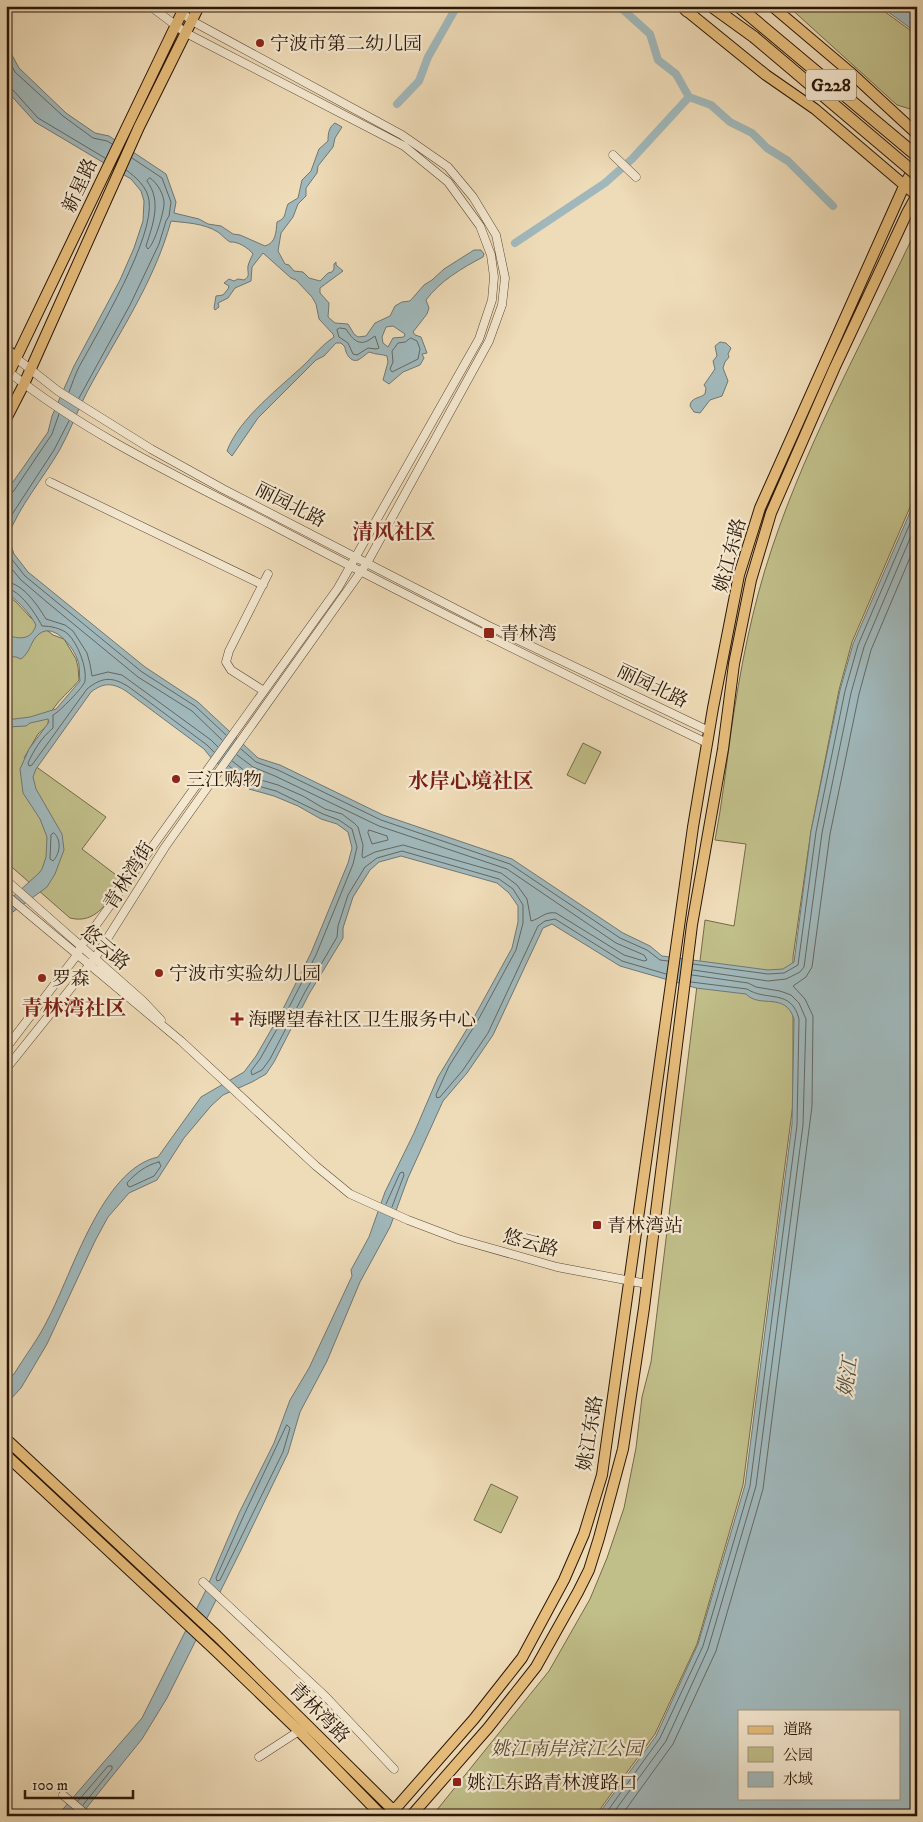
<svg xmlns="http://www.w3.org/2000/svg" width="923" height="1822" font-family="'IM FELL DW Pica','Noto Serif SC',serif">
  <style>
    .green { fill: #c0be89; stroke: #756a48 }
    .water { fill: #a0b8bb; stroke: #717773; fill-rule: evenodd }
    .lines { fill: none; stroke-linecap: round; stroke-linejoin: round }
    .shore { stroke: #656761; stroke-width: 1 }
    .canal { stroke: #a0b8bb; stroke-width: 8 }
    .minor-casing { stroke: #5b4733; stroke-width: 9 }
    .major-casing { stroke: #2a1607; stroke-width: 12 }
    .highway-casing { stroke: #2a1607; stroke-width: 13 }
    .minor { stroke: #f4e8d0; stroke-width: 8 }
    .major { stroke: #e7be7c; stroke-width: 10 }
    .highway { stroke: #e7be7c; stroke-width: 11 }
    .highway-bridge-casing { stroke: #2a1607; stroke-width: 13; stroke-linecap: butt }
    .highway-bridge { stroke: #e7be7c; stroke-width: 11 }
    .poi-dot { fill: #8f2418; stroke: #f4e8d0; stroke-width: 2 }
    .labels { text-anchor: middle; stroke-width: 4.5; stroke-linejoin: round; paint-order: stroke }
    .shield { fill: #f4e8d0; stroke: #675543; stroke-width: 1 }
    .shield-label { font-size: 18px; font-weight: bold; fill: #2a1607 }
    .poi-label { font-size: 19px; fill: #2a1607; stroke: #f4e8d0; text-anchor: start }
    .street-label { font-size: 19px; fill: #2a1607; stroke: #f4e8d0 }
    .park-label { font-size: 19px; font-style: italic; fill: #57482e; stroke: #f4e8d0 }
    .water-label { font-size: 20px; font-style: italic; fill: #534f46; stroke: #f4e8d0 }
    .quarter-label { font-size: 21px; font-weight: bold; fill: #7a1f14; stroke: #f4e8d0 }
  </style>
  <rect width="100%" height="100%" fill="#eedbb7"/>
  <filter id="stains"><feTurbulence type="fractalNoise" baseFrequency=".004" numOctaves="4"/><feColorMatrix values="0 0 0 0 .2 0 0 0 0 .09 0 0 0 0 .02 0 0 0 .5 -.17"/></filter>
  <radialGradient id="worn" r=".72"><stop offset=".6" stop-color="#630" stop-opacity="0"/><stop offset="1" stop-color="#630" stop-opacity=".3"/></radialGradient>
  <path class="green" d="M788,6H877L914,33L917,36V111L897,105Z
    M917,228V491L852,642L839,690L811,831L793,957V1104L743,1485L697,1644L655,1734L595,1816H432L549,1671L590,1599L607,1558L624,1508L636,1448L642,1397L651,1362L705,920L734,926L746,844L715,840C722,804 726,768 731,732C740,670 752,607 772,548C809,437 867,334 917,228Z
    M6,594L16,602L31,618L53,635L64,639L76,659L78,667L79,680C69,693 47,708 48,725L38,734L24,758L106,817L82,849L124,881C109,899 97,925 70,918L6,862Z
    M583,743L601,752L585,784L567,775Z
    M491,1484L518,1497L501,1533L474,1520Z"/>
  <path class="water" d="M880,6H917V33Z
    M6,44L19,68L66,113L95,133L109,136L166,174L176,202L174,213L199,219L208,224L221,226L233,234L240,235L265,246C276,243 276,232 277,222C287,218 284,213 288,204L298,198L302,180L311,171L319,149L328,141C328,133 329,127 335,123L342,127L335,138L333,147L318,166L317,173L306,188V196L298,204L293,217L281,233L278,251L285,264L289,265L294,271L303,272L309,278L320,281L328,273L332,272L334,269V264L336,262V265L343,271L320,288V293L329,303L328,317L335,323L348,324L354,334L358,337L366,336L375,323L390,316L395,306L402,302L410,301L424,285L432,280L444,269L474,250H481L484,254L483,257C462,268 440,281 426,300L429,308L427,314L413,332L415,335L421,337L427,353L422,354L424,358L420,365L403,372L389,384L383,380L388,362L387,356C382,354 377,355 369,352C366,354 362,358 358,360C351,363 345,353 345,347L341,343H336L324,356L316,360L258,418L232,456L227,451C239,418 281,387 306,363C315,354 323,344 334,337L333,334L319,319L316,304L312,297L296,280L291,278L263,253L252,267L251,281L235,288L228,298L218,303L219,307L215,310L214,308L216,296L223,295L228,289L229,286L224,283L229,279L234,281L238,279L244,280C251,276 247,273 248,266C249,262 251,258 253,254C249,248 237,241 230,242C225,239 222,235 218,232C203,223 187,223 171,221C154,283 117,336 87,392C77,411 70,432 59,451C42,480 20,505 8,536L14,554L28,572L145,667L198,702L258,758L280,765L383,815L512,859L623,933L650,946L662,956L768,970L783,969L794,962L811,831L840,690L853,644L917,496V1816H597L656,1736L698,1644L745,1485L792,1124L794,1019C785,991 760,1009 746,994L696,988L620,966L552,924L543,928L493,1035L467,1073L443,1101L408,1178L390,1227L360,1282L327,1361L300,1412L288,1453L241,1550L167,1698L142,1739L80,1816H57L142,1718L205,1592L239,1513L274,1443L290,1400L309,1368L352,1276L351,1270L369,1237L385,1192L414,1133L438,1077L473,1019L512,948L518,922V906L509,893L497,883L401,856L379,862L370,870L353,897L343,928V938L309,994L274,1062L266,1074L252,1082L223,1095L211,1106L184,1138L157,1180L129,1193L108,1217L95,1241L47,1344L21,1388L6,1404V1381L14,1374C25,1356 39,1338 48,1319C72,1274 102,1169 158,1157L201,1097L244,1072L256,1056L282,1011L311,953L348,863L352,848L348,832L337,824L321,819L298,806L274,796L249,789L212,759L204,749L126,691C113,683 104,682 91,692L36,769L33,777L36,789L62,834L64,850L55,874L47,887L6,917V903L39,873L42,869L46,857L47,837L40,819L23,793L20,769L29,749L49,722L48,719L30,723L26,726L6,727V720L30,717L56,709L80,681C79,676 80,670 79,665C77,651 55,621 39,634C30,641 31,652 21,659L16,657L6,656V635C19,639 31,641 36,625C29,612 18,601 6,592V492L48,432L52,416L74,366L120,280L134,248L143,221L144,201L141,191L131,179L35,122L6,90ZM393,326L405,334L404,337L393,338L388,347L383,343L382,337L386,327ZM739,1711H899V1798H739Z
    M720,342L726,343L731,348L728,354L729,357L725,362L723,368L728,381L722,396L710,400L700,413L694,412L690,406C691,397 699,399 705,394L706,388L704,385L715,369L713,361L717,356L715,346Z"/>
  <g class="lines">
    <path class="shore" d="M6,55L15,72L63,116L93,138L107,141L112,144
      M6,88L12,89L38,118L105,158
      M150,178C157,182 165,196 164,205C163,214 155,243 148,249L146,246C153,224 162,201 147,181Z
      M340,328L346,329C351,337 358,347 369,340C371,339 373,337 375,336L379,348L376,349L368,348L357,355L353,354L348,343L339,337L337,330Z
      M411,338L417,341L420,349L418,359L392,372L390,369L393,362L392,351L398,343L405,342Z
      M69,392C72,384 75,375 79,367C98,332 155,237 149,200C147,187 136,177 126,170
      M79,398L130,305L159,244L166,221L169,216L171,202L162,178L132,158
      M6,494L13,492L52,434L59,414
      M6,528L11,516L54,450L69,421
      M6,546L10,557L25,576L142,672L195,706L226,735
      M6,562L21,580L48,603L138,677L192,711L222,740
      M6,582C23,583 38,606 46,619L65,625L73,631L87,653L90,664L92,676L108,672L122,675L211,740L218,747
      M6,588C20,590 36,614 42,626C50,626 61,628 68,634C78,644 87,667 85,681C84,687 59,712 53,715V728C41,738 34,750 28,763L29,766L32,765L87,689C103,676 113,677 129,687L207,745L214,752
      M241,749L256,762L278,770L381,820L510,864L620,938L647,950L660,960L668,961
      M232,761L254,778L278,785L303,796L325,809L342,814L354,823L358,827L363,845L362,856L363,858L375,852L403,845L501,873L517,885L527,899L531,921C540,919 545,911 556,913L624,955L644,961L647,960L644,955L616,943L507,869L379,826L275,776L253,767L237,755
      M229,766L251,784L276,791L323,814L339,820L352,829L357,847L353,864L316,955L286,1013L260,1059L251,1071L252,1075L262,1070L270,1059L305,992L337,937L338,926L348,895L365,867L377,858L402,851L499,879L513,889L523,905V923L516,950L477,1022L449,1066L436,1095L437,1098L440,1097L463,1070L488,1033L538,926L545,921L555,919L622,961L666,974
      M369,830L387,836L388,840L372,844L368,833Z
      M54,833C62,840 60,854 53,861L50,859L51,835Z
      M693,964L768,974L784,973L798,965L816,832L845,691L858,645L917,507
      M693,970L768,981L786,979L800,972L804,967L822,833L851,693L864,647L917,522
      M159,1162L161,1166L154,1176L130,1187L128,1186L127,1183C136,1173 146,1165 159,1162Z
      M386,1204L400,1173L403,1172L404,1175L392,1207
      M287,1425L290,1428L283,1452L220,1580L217,1581L216,1578L244,1515Z
      M78,1801L108,1766H112V1769L83,1805
      M604,1816L660,1738L703,1646L750,1486L797,1125L799,1019C791,988 767,1002 747,989L691,982
      M611,1816L666,1741L708,1649L756,1486L803,1125L806,1019L799,1003L791,995L780,991L756,987L748,983L692,975
      M621,1816L673,1744L716,1651L763,1489L812,1106L813,1016L805,999L793,986L806,977L812,967L830,834L859,694L871,650L917,541"/>
    <path class="canal" d="M619,6L650,34L658,60L676,74L689,97L711,105L730,122L752,133L767,148L788,161L833,206
      M397,104L419,81L428,57L457,6
      M515,243L605,183L632,159L689,97"/>
    <defs>
      <path id="minor" d="M613,155L636,177
        M16,358L58,391L151,449L223,489L487,625L709,731
        M9,372C88,435 181,478 270,524C414,600 560,673 707,743
        M50,482L263,585
        M264,691L231,670L226,662L229,651L268,574
        M6,880L142,1000L161,1020
        M6,895L181,1041L316,1166L350,1194L408,1220L458,1239L557,1267L647,1284
        M6,1048L77,955L81,946L338,588L479,339L492,300L494,277L491,255L480,226L448,182L404,146L186,33L150,6
        M6,1069L95,958L165,847L367,563L489,341L502,305L505,278L496,235L473,197L448,167L402,135L192,21L174,6
        M203,1582L326,1697L394,1769
        M259,1757L299,1731
        M63,1795L88,1816"/>
      <path id="major" d="M772,6L850,72L917,134
        M687,11L766,75L815,109L916,195
        M6,349L16,358
        M6,379L185,6
        M6,419L24,384L139,127L199,6
        M6,1439L216,1635L398,1815
        M6,1455L215,1650L299,1731L382,1816
        M389,1816L474,1719L522,1658L564,1580L584,1534L602,1475L693,827L713,708L739,575L760,508L905,184L917,162
        M411,1816L488,1728L536,1667L578,1592L589,1570L599,1538L623,1449L644,1308L692,925L723,749L734,664L751,580L771,513L834,369L907,213L917,195"/>
      <path id="highway" d="M682,6L687,11
        M711,6L754,37
        M738,6L917,156"/>
    </defs>
    <use href="#minor" class="minor-casing"/>
    <use href="#major" class="major-casing"/>
    <use href="#highway" class="highway-casing"/>
    <use href="#minor" class="minor"/>
    <use href="#major" class="major"/>
    <use href="#highway" class="highway"/>
    <defs>
      <path id="highway-bridge" d="M754,37L917,175"/>
    </defs>
    <use href="#highway-bridge" class="highway-bridge-casing"/>
    <use href="#highway-bridge" class="highway-bridge"/>
  </g>
  <g class="poi-dot">
    <circle cx="260" cy="43" r="5"/>
    <rect x="483" y="627" width="12" height="12" rx="2.5"/>
    <circle cx="176" cy="779" r="5"/>
    <circle cx="159" cy="973" r="5"/>
    <circle cx="42" cy="978" r="5"/>
    <path d="M234.5 1011.5h5v5h5v5h-5v5h-5v-5h-5v-5h5z"/>
    <rect x="592" y="1220" width="10" height="10" rx="2.5"/>
    <rect x="452" y="1777" width="10" height="10" rx="2.5"/>
  </g>
  <g class="labels">
    <rect class="shield" x="806" y="69.5" width="50" height="31" rx="4"/>
    <g class="shield-label">
      <text x="831" y="91">G228</text>
    </g>
    <g class="poi-label">
      <text x="270" y="50">宁波市第二幼儿园</text>
      <text x="500" y="640">青林湾</text>
      <text x="186" y="786">三江购物</text>
      <text x="169" y="980">宁波市实验幼儿园</text>
      <text x="52" y="985">罗森</text>
      <text x="248" y="1026">海曙望春社区卫生服务中心</text>
      <text x="607" y="1232">青林湾站</text>
      <text x="467" y="1789">姚江东路青林渡路口</text>
    </g>
    <g class="street-label">
      <text transform="translate(79 185) rotate(-65)" y="7">新星路</text>
      <text transform="translate(291 504) rotate(27)" y="7">丽园北路</text>
      <text transform="translate(729 555) rotate(-75)" y="7">姚江东路</text>
      <text transform="translate(653 685) rotate(26)" y="7">丽园北路</text>
      <text transform="translate(128 875) rotate(-58)" y="7">青林湾街</text>
      <text transform="translate(106 947) rotate(41)" y="7">悠云路</text>
      <text transform="translate(531 1242) rotate(15)" y="7">悠云路</text>
      <text transform="translate(589 1433) rotate(-81)" y="7">姚江东路</text>
      <text transform="translate(320 1712) rotate(45)" y="7">青林湾路</text>
    </g>
    <g class="park-label">
      <text x="567" y="1755">姚江南岸滨江公园</text>
    </g>
    <g class="water-label">
      <text transform="translate(847 1377) rotate(-82)" y="7">姚江</text>
    </g>
    <g class="quarter-label">
      <text x="394" y="539">清风社区</text>
      <text x="471" y="788">水岸心境社区</text>
      <text x="74" y="1015">青林湾社区</text>
    </g>
  </g>
  <rect width="923" height="1822" fill="none" stroke="#eedbb7" stroke-width="25"/>
  <rect x="8" y="8" width="908" height="1807" fill="none" stroke="#2a1607" stroke-width="2.5"/>
  <rect x="12" y="12" width="898" height="1797" fill="none" stroke="#2a1607"/>
  <rect x="738" y="1710" width="162" height="90" fill="#f4e8d0" stroke="#a39480"/>
  <rect x="748" y="1726" width="25" height="8" fill="#e7be7c" stroke="#a39480"/>
  <text x="783" y="1734" font-size="15" fill="#2a1607">道路</text>
  <rect x="748" y="1747" width="25" height="15" fill="#c0be89" stroke="#a39480"/>
  <text x="783" y="1760" font-size="15" fill="#2a1607">公园</text>
  <rect x="748" y="1772" width="25" height="15" fill="#a0b8bb" stroke="#a39480"/>
  <text x="783" y="1784" font-size="15" fill="#2a1607">水域</text>
  <path d="M25 1790v8h108v-8" fill="none" stroke="#2a1607" stroke-width="2.5"/>
  <text x="32" y="1790" font-size="15" fill="#2a1607" stroke="#f4e8d0" stroke-width="4" paint-order="stroke">100 m</text>
  <rect width="100%" height="100%" filter="url(#stains)"/>
  <rect width="100%" height="100%" fill="url(#worn)"/>
</svg>
